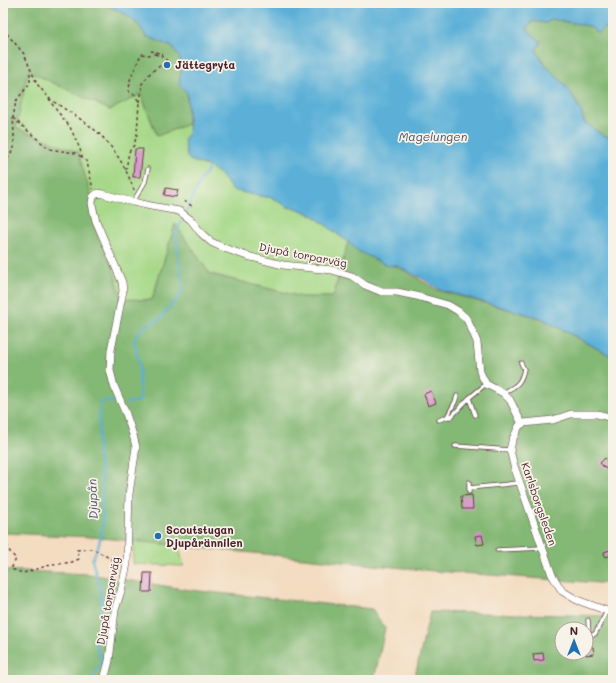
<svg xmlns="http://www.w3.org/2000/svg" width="616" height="683" font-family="Mali,sans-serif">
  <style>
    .green { fill: #a5d887; stroke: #787c59 }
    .forest { fill: #84b874; stroke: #676c50; fill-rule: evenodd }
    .water { fill: #5cb0d8; stroke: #536882 }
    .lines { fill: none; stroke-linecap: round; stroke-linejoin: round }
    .stream { stroke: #5cb0d8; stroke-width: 2 }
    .building { fill: #d490c7 }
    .service-casing { stroke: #633b41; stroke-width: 5 }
    .minor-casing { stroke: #633b41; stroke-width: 8 }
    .path { stroke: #633b41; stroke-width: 1.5; stroke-dasharray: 3 3; stroke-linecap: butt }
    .service { stroke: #fff; stroke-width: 3.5 }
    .minor { stroke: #fff; stroke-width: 7 }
    .poi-dot { fill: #1f6fb2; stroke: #f7f3e8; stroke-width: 1.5 }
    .labels { text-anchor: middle; stroke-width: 3.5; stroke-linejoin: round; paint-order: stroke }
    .poi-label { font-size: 11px; font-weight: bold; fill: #4a1f2b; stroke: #f7f3e8; text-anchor: start }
    .street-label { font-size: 11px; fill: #4a1f2b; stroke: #f7f3e8 }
    .water-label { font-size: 12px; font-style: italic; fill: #505268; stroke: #f7f3e8 }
  </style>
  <rect width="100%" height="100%" fill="#f7f3e8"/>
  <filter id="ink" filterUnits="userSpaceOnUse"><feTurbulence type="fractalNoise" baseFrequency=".025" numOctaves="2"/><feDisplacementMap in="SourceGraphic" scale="8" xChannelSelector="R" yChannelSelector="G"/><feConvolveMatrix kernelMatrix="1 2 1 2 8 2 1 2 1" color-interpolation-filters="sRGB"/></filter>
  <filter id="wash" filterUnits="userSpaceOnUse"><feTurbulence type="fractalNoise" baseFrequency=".012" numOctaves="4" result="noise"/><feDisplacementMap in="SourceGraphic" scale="16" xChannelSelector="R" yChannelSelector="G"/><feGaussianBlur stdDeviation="0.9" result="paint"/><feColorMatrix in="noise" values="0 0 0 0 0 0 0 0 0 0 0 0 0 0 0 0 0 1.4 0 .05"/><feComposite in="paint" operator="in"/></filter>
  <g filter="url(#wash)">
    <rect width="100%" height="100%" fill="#f3dcc0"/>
    <path class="green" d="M28,70L110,110L141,94L157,136L188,124L190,160L210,167L222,176L232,190L255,195L273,198L288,207L299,209L314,216L348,242L333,297H302L210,274L175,225L152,300L122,299L16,128Z
      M133,509L169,512L184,566L133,564Z"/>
    <path class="forest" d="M3,3H103L125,14L139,25L146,36L172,47L179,56L183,66L179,83L187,92L188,124L157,136L141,94L110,110L28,71L16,128L78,152L122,299L152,300L175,224L210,274L302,297H333L348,242L384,264L399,267L437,290L541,318L613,357V584L434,571L92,537L3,533Z
      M551,19L589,26L599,33L603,28L613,29V132L610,137L604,136L584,122C580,108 573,94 563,83C558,77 551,72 546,65C537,55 532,41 527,29L532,20L546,23Z
      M3,570L89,574L190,590L372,609L385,628L374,680H3Z
      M430,612L613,616V680H414ZM562,629H586V653H562Z"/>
    <path class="water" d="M103,3H613V29L603,28L599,33L589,26L552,19L546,23L532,21L527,29L541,42L536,50L545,65L564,84L572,95L581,111L584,122L604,136L610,137L613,132V357L541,318L440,290L423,279L395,265L388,266L358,251L348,242L314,216L299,209L288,207L273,198L255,195L232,190L222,176L210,167L190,160L187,157L184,140L189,131L187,93L179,84L182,66L179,56L172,47L146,36L139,25L125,14Z"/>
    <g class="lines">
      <path class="stream" d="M186,212L201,179L210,167
        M126,403L140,401L139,365L134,340L142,328L160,319L176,300L183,290L176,233L183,219
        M93,680L95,674L102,662L96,646L98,635L102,609L100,587L92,560L99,544L103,522L102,479L98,456L100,401L117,402"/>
    </g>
    <g id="blocks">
      <path class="building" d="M135,149H143L140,177H133Z
        M166,188L178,190L176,197L164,195Z
        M431,391L436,403L428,406L424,394Z
        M605,458L611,464L606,469L600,463Z
        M472,495L473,509H462L461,496Z
        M482,535L484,544L477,545L475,536Z
        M613,549V555L605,557L604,552Z
        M144,573H152L151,592H143Z
        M593,647L594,654L586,655V648Z
        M543,653L544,660L534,661L533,654Z"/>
    </g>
  </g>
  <g filter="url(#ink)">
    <use href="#blocks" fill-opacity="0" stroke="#633b41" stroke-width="1"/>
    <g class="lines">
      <defs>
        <path id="service" d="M133,202L145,182L148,169
          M503,393C516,386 521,384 524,369L521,363
          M469,398L475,415
          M447,417L455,402L457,396
          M439,420L447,417H451L469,398L486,384
          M455,446L510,450
          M469,482V488
          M469,492V488L519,483
          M497,550L542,548
          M588,620L589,635
          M586,636L595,634L607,611"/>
        <path id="minor" d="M613,418L597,414H571L553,420L524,423L519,426L512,441L510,450L514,466L552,575L562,591L577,600L613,613
          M104,680L109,661L115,610L121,591L127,564L129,494L136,447L133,435L126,414L114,386L110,370L111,350L123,291L122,282L96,221L93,209L92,203L93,197L95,195L98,193L103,194L133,202L151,206L179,211L191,220L201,233L211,242L224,248L247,256L283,265L332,270L352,276L365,285L382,292H397L416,296L448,305L458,311L466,318L472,330L477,342L480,372L486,384L503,393L510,400L522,424"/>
      </defs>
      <use href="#service" class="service-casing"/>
      <use href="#minor" class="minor-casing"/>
      <path class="path" d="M3,29L24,54L37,84L48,97L54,107L70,127L80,149L82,157L87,162L93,189
        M156,52L163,55
        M155,54L164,57L169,64
        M49,98C62,108 77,116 90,126C112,143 125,165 134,190
        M139,102L142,91L141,85L151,72L160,66L163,67
        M13,118L49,149L75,153L82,157
        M3,163L7,160L14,148V134L13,118L16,101L30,83V72
        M126,170L129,152L134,145L137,134L139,102L135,95L129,92L130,80L141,54L149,55L155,54L156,52L151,51
        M184,201L192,206
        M5,539L10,552L16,559L11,569L23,573L37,569L46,566L72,562L79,559L77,550L92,549L95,550L113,560L121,557"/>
      <use href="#service" class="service"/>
      <use href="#minor" class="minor"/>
    </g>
  </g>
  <g class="poi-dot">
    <circle cx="167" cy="65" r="4"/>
    <circle cx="158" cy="536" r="4"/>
  </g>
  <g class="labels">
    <g class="poi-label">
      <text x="175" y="69">Jättegryta</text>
      <text x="166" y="534">Scoutstugan<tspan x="166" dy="13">Djupårännilen</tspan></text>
    </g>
    <g class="street-label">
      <text transform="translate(303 255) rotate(11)" y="4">Djupå torparväg</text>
      <text transform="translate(539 504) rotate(71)" y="4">Karlsborgsleden</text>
      <text transform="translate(108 601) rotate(-80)" y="4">Djupå torparväg</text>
    </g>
    <g class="water-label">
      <text x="433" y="141">Magelungen</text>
      <text transform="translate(93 499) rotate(-92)" y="4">Djupån</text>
    </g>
  </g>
  <rect width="616" height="683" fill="none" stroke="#f7f3e8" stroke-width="16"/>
  <g transform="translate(574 641)"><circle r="19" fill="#f7f3e8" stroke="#b29e9c"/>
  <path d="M0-3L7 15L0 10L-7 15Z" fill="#1f6fb2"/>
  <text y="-6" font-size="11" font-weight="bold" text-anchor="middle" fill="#4a1f2b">N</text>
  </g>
</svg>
